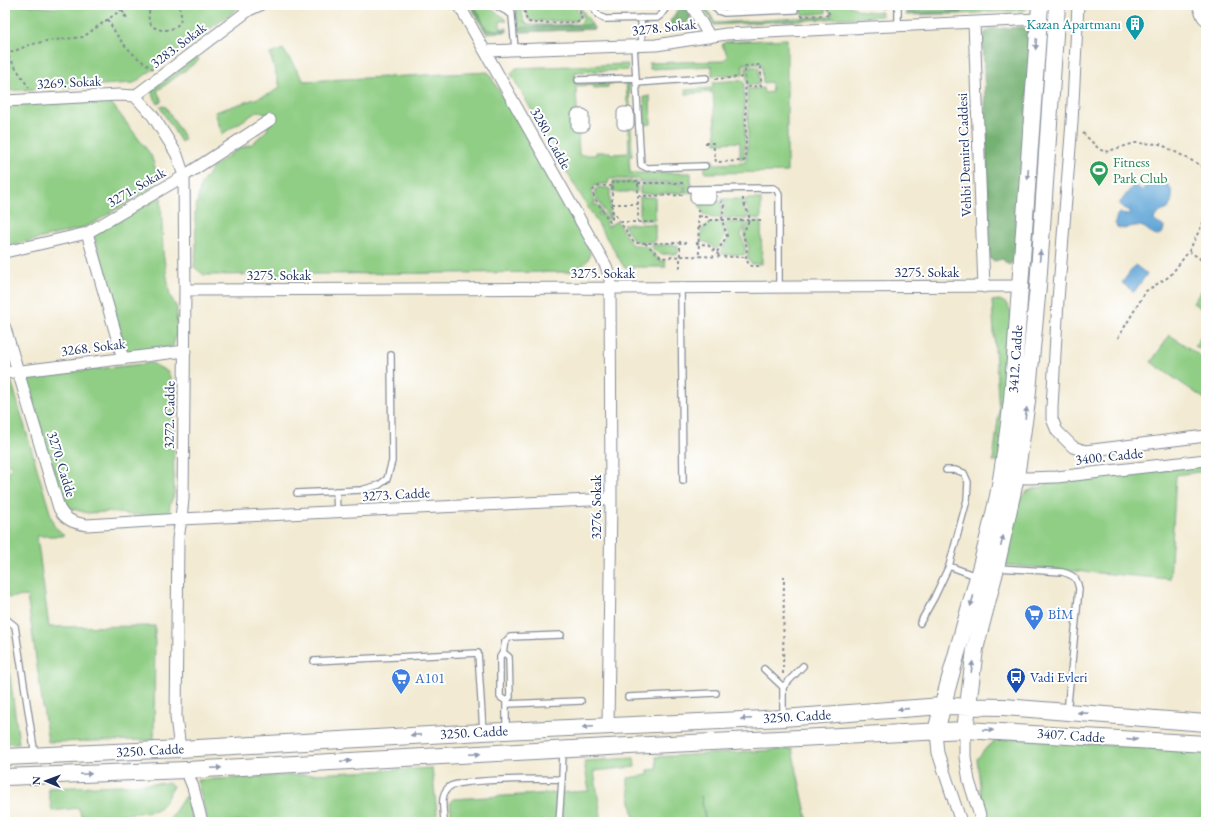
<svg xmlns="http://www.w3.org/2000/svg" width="1211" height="827" font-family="'EB Garamond',serif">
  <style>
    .green { fill: #90ce85; stroke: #567e72 }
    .forest { fill: #74b172; stroke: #487068 }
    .water { fill: #61a6d7; stroke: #3e6a9a }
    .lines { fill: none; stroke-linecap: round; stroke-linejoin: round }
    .lane-casing { stroke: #868c98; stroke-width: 8 }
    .street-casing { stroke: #868c98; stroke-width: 13 }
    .secondary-casing { stroke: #868c98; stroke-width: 18 }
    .path { stroke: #868c98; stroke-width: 2; stroke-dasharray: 3 3; stroke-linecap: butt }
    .lane { stroke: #fff; stroke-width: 5.5 }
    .street { stroke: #fff; stroke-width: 11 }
    .secondary { stroke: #fff; stroke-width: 16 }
    .oneway { fill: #8d97ae }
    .labels { text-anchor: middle; stroke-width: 4; stroke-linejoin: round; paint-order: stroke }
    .culture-label { font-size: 14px; fill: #0d838f; stroke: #fff; text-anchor: end }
    .street-label { font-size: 14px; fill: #1b2f5e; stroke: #fff }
    .leisure-label { font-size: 14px; fill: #27864d; stroke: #fff; text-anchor: start }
    .shop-label { font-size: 14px; fill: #366cbe; stroke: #fff; text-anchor: start }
    .transit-label { font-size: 14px; fill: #164399; stroke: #fff; text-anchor: start }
  </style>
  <rect width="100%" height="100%" fill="#fff"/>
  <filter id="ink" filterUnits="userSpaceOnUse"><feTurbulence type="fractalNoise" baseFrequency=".025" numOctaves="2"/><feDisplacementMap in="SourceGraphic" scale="8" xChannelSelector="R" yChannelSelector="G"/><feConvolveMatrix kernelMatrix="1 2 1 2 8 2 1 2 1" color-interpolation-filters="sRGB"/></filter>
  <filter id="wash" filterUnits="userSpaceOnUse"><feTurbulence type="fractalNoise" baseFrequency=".012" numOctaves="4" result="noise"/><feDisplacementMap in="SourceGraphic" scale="16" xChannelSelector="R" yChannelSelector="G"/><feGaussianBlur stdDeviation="0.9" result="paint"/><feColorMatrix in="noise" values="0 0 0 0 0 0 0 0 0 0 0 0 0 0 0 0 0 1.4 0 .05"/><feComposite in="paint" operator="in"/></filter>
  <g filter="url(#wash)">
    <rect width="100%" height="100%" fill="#f2ead2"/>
    <path class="green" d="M5,5H29L31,6L55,8L66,5H243L134,83L5,91Z
      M474,5H484L505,18L507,21H500V28H507V30H487Z
      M516,5H520L524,21L528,25H534L579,24C587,18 581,12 577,5H579L595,29L519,32Z
      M525,5H574L580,15V17L576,21H531L528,19Z
      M599,5H655L652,9L604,11Z
      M702,5H705L715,23L832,16L826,5H848L862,11L882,12V16L714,25Z
      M802,5H823L826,11V13L802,15Z
      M904,5H958V11L906,13L905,6Z
      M960,5H1031L1025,10L960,14Z
      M787,39V172L705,173V160L713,159V162L716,164L743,163L746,161L748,139L747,89L763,88L764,93L772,92L771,82L763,83L762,64H743V75L714,76H712V66L650,69L649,63L723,61L728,56L722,45L725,42Z
      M283,49L304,81L488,72L585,236C586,241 590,248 590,253C589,264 578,269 569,272L204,275L194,267L196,249L195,212L201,184L214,166L238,149L252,144L267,130L270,120L267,115L258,111L222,134L215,112L270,94L280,87L270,54Z
      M197,56L199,60L157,91L161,99V102L158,104L151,91Z
      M628,64V70L575,72L576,84L629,81L630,111L628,113L626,83L608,84V87L594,88L593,85L576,86L579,155H596V152H610L611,154L629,153L628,124L631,126L632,156H629L630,173H691V193H686L685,182H639V179H609L608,184C594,184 587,187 596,202L593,204L594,206L597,204L602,211L598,214L600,215L603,213L608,222L605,224L607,227L617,221L631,244L634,245H644L661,261H665L666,267H624L568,174L511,74L516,68Z
      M746,67H759V85H747Z
      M742,80L744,83L745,139L744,158L740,159V142L716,143L713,92L686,94L685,90L713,88V83L714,82Z
      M650,96L651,124L645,125L644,97Z
      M108,101L112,104L151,155L158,176L153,187L92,224L79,229L5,247V105Z
      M163,106L166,107L185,139L181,142L160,107Z
      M613,182H637V192H613Z
      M642,184H682L684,186V193L640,194V187Z
      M598,187L608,188L610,189V220L595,196V190Z
      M161,197L163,253L170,295L177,308L176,336L173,346L163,349L126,352L94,235Z
      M640,197H655V220H640Z
      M722,199H742C741,206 747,211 748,219L723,218L725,207Z
      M745,199H761V219L750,218C750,211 744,206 745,199Z
      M701,201H720L722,205L721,218H712L708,215L703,214L699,204Z
      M715,222H721C726,235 726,237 717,249H716L708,243L701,241C701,228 702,226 715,222Z
      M724,222H747L741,234C742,242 748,247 744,255L722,254L721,250L727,241L728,235Z
      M750,222H761L762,264H751L747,256L749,248L744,235L745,229Z
      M623,224H655V242L634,241Z
      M649,245H678V254H659Z
      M1206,284V312L1193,303Z
      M999,300C1006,302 1008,305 1011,312L1004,421L999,461H993L999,412L992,301Z
      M1206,329V353L1195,346Z
      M1170,335L1206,360V400L1151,362Z
      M152,363L168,372L173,384L174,494L170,505L169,514L135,515L108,512L87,513L70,508L58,485L27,382L33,376Z
      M11,380L54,526L63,534V536H37L49,627L155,626L154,740L48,742L27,596L5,598V478L8,477V473H5V469L8,471L12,467L8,463L5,465V381Z
      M1206,465V471L1176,475L1170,579L1004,565C1007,550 1014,502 1025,493C1030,489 1037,488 1042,487L1044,485L1052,482Z
      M5,640L19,743H5Z
      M1000,738L1206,752V822H984L977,759L987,747Z
      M792,749L808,822H706L701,796L705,822H616L634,819L628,785V778L648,775V770L657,769L656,757Z
      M634,758L635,767L594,771L602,822H452L450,802L453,799L589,791L584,761Z
      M432,768L438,822H208L197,780Z
      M169,783L173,786C169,794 165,805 157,809C146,815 96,815 81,816L79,808L52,811L48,788Z
      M185,796L188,798L193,822H168Z"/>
    <path class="forest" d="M470,5H474L487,30H507V32L486,33Z
      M681,5H684L691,17L685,25L667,26Z
      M958,5H960V14L906,15V13L958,11Z
      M592,25L595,29L519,32V28Z
      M1024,27L1029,34L1031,41L1017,250L1012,263L1009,265L1002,259L995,261L990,259L983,39L985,33L990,29Z"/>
    <path class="water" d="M1157,181L1168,185C1174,192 1173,200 1168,209C1162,212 1156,212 1154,220C1157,224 1161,224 1164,227L1163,232L1157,236C1153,235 1152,234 1149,231C1141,223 1132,226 1124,229L1117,227L1115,223L1117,215L1120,213L1129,214L1130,212L1119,204L1134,184L1142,191C1146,185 1149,182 1157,181Z
      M1135,265L1147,274L1134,292L1122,283Z"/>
  </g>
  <g filter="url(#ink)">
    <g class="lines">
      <defs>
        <path id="lane" d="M495,5L511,14
          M511,5L515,49
          M591,5L598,15L605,19L657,18L661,15L668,5
          M713,5L718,11L724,13L795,10
          M861,5H886
          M641,18L642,45
          M898,26V5
          M634,45L641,165L647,168L705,166
          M578,80L636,78
          M636,83L706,78
          M691,189L773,188L777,190L779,195V288
          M681,288L683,481
          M336,491L337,512
          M297,493L361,490L379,485L387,479L392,461L391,355
          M949,566L976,576
          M998,568L1062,572C1073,575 1077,577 1079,589L1068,703
          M5,618L15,626L35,755
          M920,623L934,598L949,566L967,500L968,482L964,473L955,470H946
          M503,652L509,657L510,697L506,701
          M314,661L478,653L483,731
          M764,669L783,687
          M628,697L716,693
          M506,704L581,701
          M783,717V687L803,666
          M506,730V701L500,697V657L503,652L505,642L510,637L561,635
          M444,822C444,811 439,795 449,787C459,779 545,779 562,779L563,751
          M559,822L562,779"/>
        <path id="street" d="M459,5L606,266L610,277L611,499L608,726
          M691,5L710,37
          M1078,5L1072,122L1058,300L1052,407V419L1057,431L1073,447L1085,451L1206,436
          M1198,5L1203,17L1206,20
          M974,23L984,287
          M485,51L656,45L726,34L1038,19
          M135,96L153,116L170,143L177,155L184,176L185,290L183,499L181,519L178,539L176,717L180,749
          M135,96L249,10L260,5
          M5,101L119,95L135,96
          M623,113H628V124H623Z
          M577,115H583V126H577Z
          M696,194H710V198H696Z
          M87,233L123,359
          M5,252L87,233L184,176L270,120
          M185,290L1020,286
          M5,328L59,508C65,520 74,523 87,525L181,519L611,499
          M5,373L185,351
          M1016,477L1027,478L1057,477L1206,460
          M965,730V757L969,781L982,822
          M936,732L938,753L961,822
          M186,770L193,787L202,822"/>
        <path id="secondary" d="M965,730L975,649L996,568L1016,477L1027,401L1038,286L1057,5
          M936,732C955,653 981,576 998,496C1004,465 1008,432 1012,400L1040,5
          M5,757L180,749L483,732L783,718L942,706L1004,707L1206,723
          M5,777L186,770L608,747L965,730L1206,744"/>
      </defs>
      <use href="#lane" class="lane-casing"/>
      <use href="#street" class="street-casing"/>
      <use href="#secondary" class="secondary-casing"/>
      <path class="path" d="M121,5L123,12L129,21
        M152,5C134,39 195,38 178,5
        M230,5L231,10
        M523,5L527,21L532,23L578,22L581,20L582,16L576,5
        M801,16L830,15L824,5
        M124,17L127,14
        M108,19C118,41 133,56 153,69
        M5,51L29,88
        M5,55L29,45L46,41L83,37L128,5
        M715,79L745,77
        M1083,133L1099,149L1105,152L1135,143L1160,144L1206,168
        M705,143H713L716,162L743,161L745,160L746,140L745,66L761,65V86L746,87
        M638,183H683L684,184
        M612,186C605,186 596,184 593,191L594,197L610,222L612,220V182L638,181V222
        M638,196L684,195
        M743,198C743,206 750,212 749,219C748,225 744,229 743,235L747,247L746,259L750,266H762
        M612,204H638
        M698,209L699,256
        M612,210L634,243H686
        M699,216L707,217L710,220L707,224L699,227
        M710,220H763
        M620,222H655
        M645,243L662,258L684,256L745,257
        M696,243L708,245L721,257
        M1189,251L1206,263
        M717,252L727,236L722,220L724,205L721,201
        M680,268V241
        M1118,338L1146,291L1170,276L1189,251L1206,217
        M783,674L784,576"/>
      <use href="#lane" class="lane"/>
      <use href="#street" class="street"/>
      <use href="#secondary" class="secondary"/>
    </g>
    <defs><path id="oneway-solid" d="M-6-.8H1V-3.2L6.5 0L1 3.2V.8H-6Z"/></defs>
    <g class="oneway">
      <use href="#oneway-solid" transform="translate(1036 44) rotate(94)"/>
      <use href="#oneway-solid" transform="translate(1028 174) rotate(94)"/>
      <use href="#oneway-solid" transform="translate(1040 256) rotate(-86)"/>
      <use href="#oneway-solid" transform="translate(1026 413) rotate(-82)"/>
      <use href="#oneway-solid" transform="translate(1002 541) rotate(-77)"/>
      <use href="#oneway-solid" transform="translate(972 601) rotate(106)"/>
      <use href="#oneway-solid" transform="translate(972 667) rotate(-82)"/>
      <use href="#oneway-solid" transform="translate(903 709) rotate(176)"/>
      <use href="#oneway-solid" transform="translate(1083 713) rotate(-176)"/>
      <use href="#oneway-solid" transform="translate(746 719) rotate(178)"/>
      <use href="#oneway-solid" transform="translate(588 727) rotate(178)"/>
      <use href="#oneway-solid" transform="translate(988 730) rotate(4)"/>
      <use href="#oneway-solid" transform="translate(416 735) rotate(177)"/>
      <use href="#oneway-solid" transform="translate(1132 739) rotate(4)"/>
      <use href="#oneway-solid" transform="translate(475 754) rotate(-3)"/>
      <use href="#oneway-solid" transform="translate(346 761) rotate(-3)"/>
      <use href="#oneway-solid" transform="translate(216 768) rotate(-3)"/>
      <use href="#oneway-solid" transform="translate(86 774) rotate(-2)"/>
    </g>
  </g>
  <defs>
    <symbol id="building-pin" viewBox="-11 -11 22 30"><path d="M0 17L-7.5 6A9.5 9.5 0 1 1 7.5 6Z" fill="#0f9aa8" stroke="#fff"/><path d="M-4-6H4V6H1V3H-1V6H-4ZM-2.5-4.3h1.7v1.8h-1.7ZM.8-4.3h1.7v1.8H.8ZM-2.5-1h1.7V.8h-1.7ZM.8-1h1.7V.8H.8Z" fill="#fff"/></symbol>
    <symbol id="stadium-pin" viewBox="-11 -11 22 30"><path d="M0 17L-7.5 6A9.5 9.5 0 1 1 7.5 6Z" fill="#2e9e5b" stroke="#fff"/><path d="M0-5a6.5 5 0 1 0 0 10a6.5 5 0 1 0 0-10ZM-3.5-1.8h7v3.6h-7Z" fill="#fff"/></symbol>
    <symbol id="supermarket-pin" viewBox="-11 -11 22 30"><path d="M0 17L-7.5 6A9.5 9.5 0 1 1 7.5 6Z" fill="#3f7fe0" stroke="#fff"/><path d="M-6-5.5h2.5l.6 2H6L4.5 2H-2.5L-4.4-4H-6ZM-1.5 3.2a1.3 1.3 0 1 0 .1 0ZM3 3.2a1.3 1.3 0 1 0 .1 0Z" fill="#fff"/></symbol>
    <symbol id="bus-pin" viewBox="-11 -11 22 30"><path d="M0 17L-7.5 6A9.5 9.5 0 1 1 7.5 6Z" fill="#1a4fb4" stroke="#fff"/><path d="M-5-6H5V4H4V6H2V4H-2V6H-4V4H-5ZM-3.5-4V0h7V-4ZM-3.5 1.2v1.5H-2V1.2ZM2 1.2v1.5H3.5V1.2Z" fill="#fff"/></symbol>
  </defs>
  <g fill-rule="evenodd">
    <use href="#building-pin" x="1124" y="13" width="22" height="30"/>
    <use href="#stadium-pin" x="1088" y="159" width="22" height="30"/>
    <use href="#supermarket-pin" x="1023" y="603" width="22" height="30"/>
    <use href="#bus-pin" x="1005" y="666" width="22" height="30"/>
    <use href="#supermarket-pin" x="390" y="667" width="22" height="30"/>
  </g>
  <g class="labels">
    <g class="culture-label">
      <text x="1121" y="29">Kazan Apartmanı</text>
    </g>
    <g class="street-label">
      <text transform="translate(664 27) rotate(-6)" y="5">3278. Sokak</text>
      <text transform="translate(178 45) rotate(-37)" y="5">3283. Sokak</text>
      <text transform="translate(69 82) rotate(-3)" y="5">3269. Sokak</text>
      <text transform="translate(551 138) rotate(61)" y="5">3280. Cadde</text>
      <text transform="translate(964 155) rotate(-92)" y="5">Vehbi Demirel Caddesi</text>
      <text transform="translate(136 187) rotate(-30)" y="5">3271. Sokak</text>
      <text x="927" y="277">3275. Sokak</text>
      <text x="603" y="278">3275. Sokak</text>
      <text x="279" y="280">3275. Sokak</text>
      <text transform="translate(93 347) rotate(-7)" y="5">3268. Sokak</text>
      <text transform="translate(1015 359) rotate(-86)" y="5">3412. Cadde</text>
      <text transform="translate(169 415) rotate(-89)" y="5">3272. Cadde</text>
      <text transform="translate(1109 456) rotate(-6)" y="5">3400. Cadde</text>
      <text transform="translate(62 464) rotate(73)" y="5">3270. Cadde</text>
      <text transform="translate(396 494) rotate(-3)" y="5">3273. Cadde</text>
      <text transform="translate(596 507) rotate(-90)" y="5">3276. Sokak</text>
      <text transform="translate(797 716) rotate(-3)" y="5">3250. Cadde</text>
      <text transform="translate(474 732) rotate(-3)" y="5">3250. Cadde</text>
      <text transform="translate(1071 735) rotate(4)" y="5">3407. Cadde</text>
      <text transform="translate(150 750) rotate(-3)" y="5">3250. Cadde</text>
    </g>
    <g class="leisure-label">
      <text x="1113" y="167">Fitness<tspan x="1113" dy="16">Park Club</tspan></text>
    </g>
    <g class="shop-label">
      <text x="1048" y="619">BİM</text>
      <text x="415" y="683">A101</text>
    </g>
    <g class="transit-label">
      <text x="1030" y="682">Vadi Evleri</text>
    </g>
  </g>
  <rect width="1211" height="827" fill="none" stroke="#fff" stroke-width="20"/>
  <g transform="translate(46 781) rotate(271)" stroke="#ffffff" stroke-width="3" paint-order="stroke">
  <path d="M0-3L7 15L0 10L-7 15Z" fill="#1b2f5e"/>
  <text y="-6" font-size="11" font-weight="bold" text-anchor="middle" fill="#1b2f5e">N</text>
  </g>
</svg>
